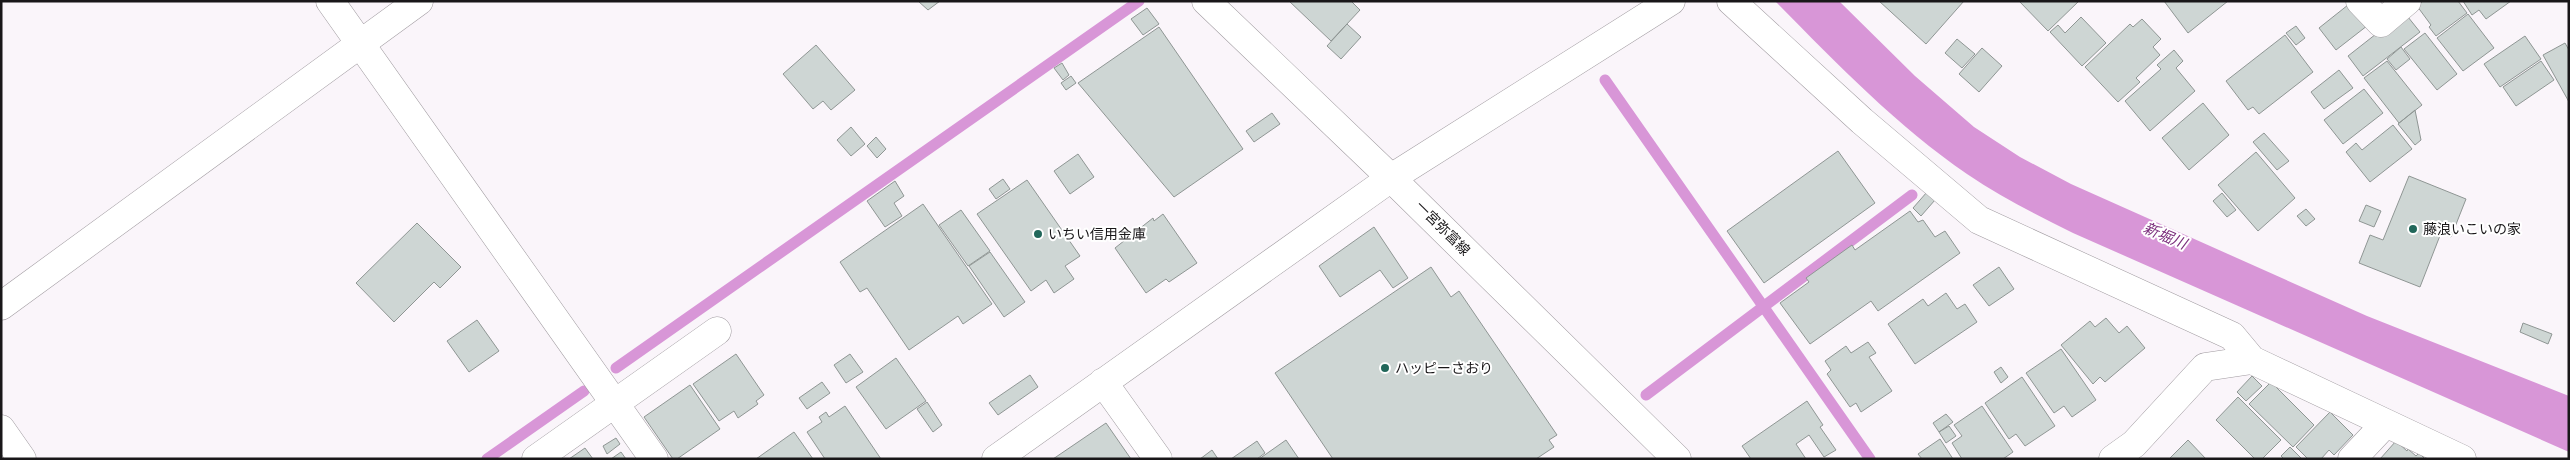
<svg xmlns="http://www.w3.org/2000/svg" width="2570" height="460" font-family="'Fira Sans','Noto Sans JP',sans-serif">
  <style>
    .water { fill: #d896d7 }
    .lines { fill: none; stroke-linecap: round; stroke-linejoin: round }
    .stream { stroke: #d896d7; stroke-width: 11 }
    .building { fill: #ced6d4; stroke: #8f9694 }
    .minor-casing { stroke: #a09ba0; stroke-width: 29 }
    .major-casing { stroke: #a09ba0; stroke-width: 29 }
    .minor { stroke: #fff; stroke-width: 28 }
    .major { stroke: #fff; stroke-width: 28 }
    .poi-dot { fill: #21675a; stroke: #fff; stroke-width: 2 }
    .labels { text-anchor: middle; stroke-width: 4; stroke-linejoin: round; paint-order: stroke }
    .street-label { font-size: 14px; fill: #191719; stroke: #fff }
    .poi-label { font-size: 14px; fill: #191719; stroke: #fff; text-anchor: start }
    .water-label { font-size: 15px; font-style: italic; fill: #7b2e7c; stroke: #fff }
  </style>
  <rect width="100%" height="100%" fill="#faf5fa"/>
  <path class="water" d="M1775,1H1839L1915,76L1974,127L2020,157L2071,184L2367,316L2569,396V452L2073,233C2037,215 2001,197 1967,174C1897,126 1835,62 1775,1Z"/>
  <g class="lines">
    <path class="stream" d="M1605,80L1870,459
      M616,368L1139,1
      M1646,395L1912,195
      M487,459L584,391"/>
  </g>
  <path class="building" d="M918,1H940L928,10Z
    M1289,1H1351L1360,10L1331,41Z
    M1879,1H1964L1926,44Z
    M2019,1H2079L2048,31Z
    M2164,1H2228L2188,33Z
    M2353,1L2372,22L2336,50L2319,28Z
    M2423,1H2458L2467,13L2436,36L2429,27L2431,25L2417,6Z
    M2463,1H2511L2486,19L2479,10L2472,15Z
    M1147,8L1159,24L1143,35L1131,19Z
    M2404,12L2420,32L2363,76L2348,56Z
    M2468,14L2494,48L2463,71L2437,38Z
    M2081,17L2106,43L2082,66L2050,32L2058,25L2065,33Z
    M2142,19L2161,39L2153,47L2160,55L2136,78L2140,82L2118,102L2085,67L2130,24L2133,27Z
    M1347,24L1361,37L1341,59L1327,46Z
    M2296,26L2305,38L2296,45L2286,33Z
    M1159,27L1243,149L1174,197L1078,83Z
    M2425,33L2457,74L2437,90L2404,49Z
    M2285,35L2313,72L2259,114L2253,107L2248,110L2226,81Z
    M2525,36L2541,59L2500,87L2484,64Z
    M1957,39L1975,54L1962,68L1945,53Z
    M2565,43L2569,50V102L2543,55Z
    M816,45L855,90L831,110L823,101L813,109L783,74Z
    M2401,47L2410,59L2396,70L2387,59Z
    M1982,48L2002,66L1979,92L1959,74Z
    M2174,50L2183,61L2176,68L2195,91L2150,131L2125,101L2161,69L2157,65Z
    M2387,61L2422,105L2399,123L2364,78Z
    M2541,61L2554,80L2516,106L2503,87Z
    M1062,63L1069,75L1063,80L1054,68Z
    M2339,70L2353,88L2324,109L2311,92Z
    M1071,76L1076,83L1066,90L1061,83Z
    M2364,89L2383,113L2343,144L2324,120Z
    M2203,103L2229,135L2189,170L2162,138Z
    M2415,110L2421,140L2415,145L2398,124Z
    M1272,113L1280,124L1254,142L1246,131Z
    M2393,125L2412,149L2370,182L2346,152L2356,143L2362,150Z
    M851,127L865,144L851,156L837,140Z
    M2264,133L2289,161L2277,170L2253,142Z
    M876,137L886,149L877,158L867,146Z
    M1838,151L1875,203L1764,283L1727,231Z
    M2256,152L2295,198L2258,231L2218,185Z
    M1078,154L1094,177L1070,194L1054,171Z
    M2409,176L2466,199L2451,237L2441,233L2420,287L2359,263L2370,235L2383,240Z
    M1003,179L1010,189L996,199L989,189Z
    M1027,180L1080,256L1065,266L1074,279L1054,293L1046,280L1031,291L977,214Z
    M895,181L904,196L894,203L902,216L885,227L867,201Z
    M1927,192L1935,200L1921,216L1913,208Z
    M2222,193L2236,210L2227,217L2213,201Z
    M923,204L992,304L963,324L958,316L909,350L867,288L860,292L840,262Z
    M2366,205L2381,211L2374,227L2359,221Z
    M2306,209L2315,219L2306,226L2297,216Z
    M961,210L990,251L968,266L939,225Z
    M1910,211L1918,222L1923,220L1935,237L1945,231L1960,253L1878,311L1871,301L1810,344L1780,303L1809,282L1806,278L1852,245L1855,250Z
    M1163,214L1197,263L1169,282L1166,279L1146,293L1115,248L1153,218L1154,221Z
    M417,223L461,267L440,288L434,282L394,322L356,283Z
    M1374,227L1408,278L1393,288L1380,270L1340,297L1319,266Z
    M990,252L1025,302L1004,317L969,266Z
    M1431,267L1451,297L1459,291L1557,435L1549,440L1554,447L1536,459H1333L1275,373Z
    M1999,267L2014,289L1989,306L1973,285Z
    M1946,293L1957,309L1965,304L1977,322L1915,364L1888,324L1923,299L1928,306Z
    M2106,318L2119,333L2127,326L2145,348L2105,382L2100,377L2093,384L2061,345L2090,321L2095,327Z
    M477,320L499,351L469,372L447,341Z
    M2523,323L2552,334L2548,344L2520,332Z
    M1868,342L1876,353L1869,357L1892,391L1861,412L1856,403L1850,407L1827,374L1831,370L1825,361L1846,346L1851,353Z
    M2061,349L2096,400L2072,417L2064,406L2054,413L2026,373Z
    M736,354L764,395L756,401L758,404L738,418L734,411L719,421L693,384Z
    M850,354L863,372L846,383L834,365Z
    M896,358L926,401L886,429L856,387Z
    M2001,367L2008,377L2001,383L1994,372Z
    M1030,375L1038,387L998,415L989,403Z
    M2252,376L2262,386L2246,401L2237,392Z
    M2022,377L2055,426L2025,446L2016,434L2009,439L1985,403Z
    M822,382L830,393L807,409L799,398Z
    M2271,382L2314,425L2293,447L2249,404Z
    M690,385L720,429L677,459H673L644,417Z
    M2238,397L2281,440L2262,459H2255L2216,420Z
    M1807,401L1823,425L1820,427L1836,450L1824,457L1809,435L1796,444L1806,459H1751L1742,446Z
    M927,402L942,425L933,432L917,409Z
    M845,406L881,459H825L807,432L822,422L819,417L826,412L829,417Z
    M1982,406L2013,452L2003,459H1962L1952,443L1962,436L1954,425Z
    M2330,412L2353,435L2334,455L2329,450L2321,459H2308L2296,447Z
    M1946,414L1953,422L1939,432L1933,423Z
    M1106,423L1131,459H1053Z
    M1949,426L1956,436L1946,443L1939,432Z
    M794,432L813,459H756Z
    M616,438L620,444L607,454L603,446Z
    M1940,439L1953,459H1922L1918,454Z
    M1286,440L1299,459H1259Z
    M2188,440L2206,459H2169Z
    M1257,441L1265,453L1257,459H1231Z
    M2396,441L2407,451L2408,449L2416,456L2419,453L2425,459H2380Z
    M2290,447L2302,459H2284L2281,456Z
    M585,448L593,459H569Z
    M1212,450L1218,459H1200Z
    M621,452L626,459H611Z"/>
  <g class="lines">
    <defs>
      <path id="minor" d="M330,1L654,459
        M1731,1L1862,121L1979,220L2232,336L2252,360
        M2360,1L2381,23L2407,1
        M1,306L419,1
        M1103,382L1158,459
        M1,429L22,459
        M536,459L717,331
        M996,459L1391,178L1671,1
        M2113,459L2134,444L2205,367L2252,360L2462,459
        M2352,459L2385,424"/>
      <path id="major" d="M1206,1L1391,178L1677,459"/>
    </defs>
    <use href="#minor" class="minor-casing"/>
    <use href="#major" class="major-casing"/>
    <use href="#minor" class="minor"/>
    <use href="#major" class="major"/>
  </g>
  <g class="poi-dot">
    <circle cx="2413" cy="229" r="5"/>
    <circle cx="1038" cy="234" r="5"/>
    <circle cx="1385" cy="368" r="5"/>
  </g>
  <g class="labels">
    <g class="street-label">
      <text transform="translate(1443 228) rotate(45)" y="5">一宮弥富線</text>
    </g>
    <g class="poi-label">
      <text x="2423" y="234">藤浪いこいの家</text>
      <text x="1048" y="239">いちい信用金庫</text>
      <text x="1395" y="373">ハッピーさおり</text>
    </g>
    <g class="water-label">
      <text transform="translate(2165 236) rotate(23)" y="5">新堀川</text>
    </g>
  </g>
  <rect width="2570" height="460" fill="none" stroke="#191719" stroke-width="5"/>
</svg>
